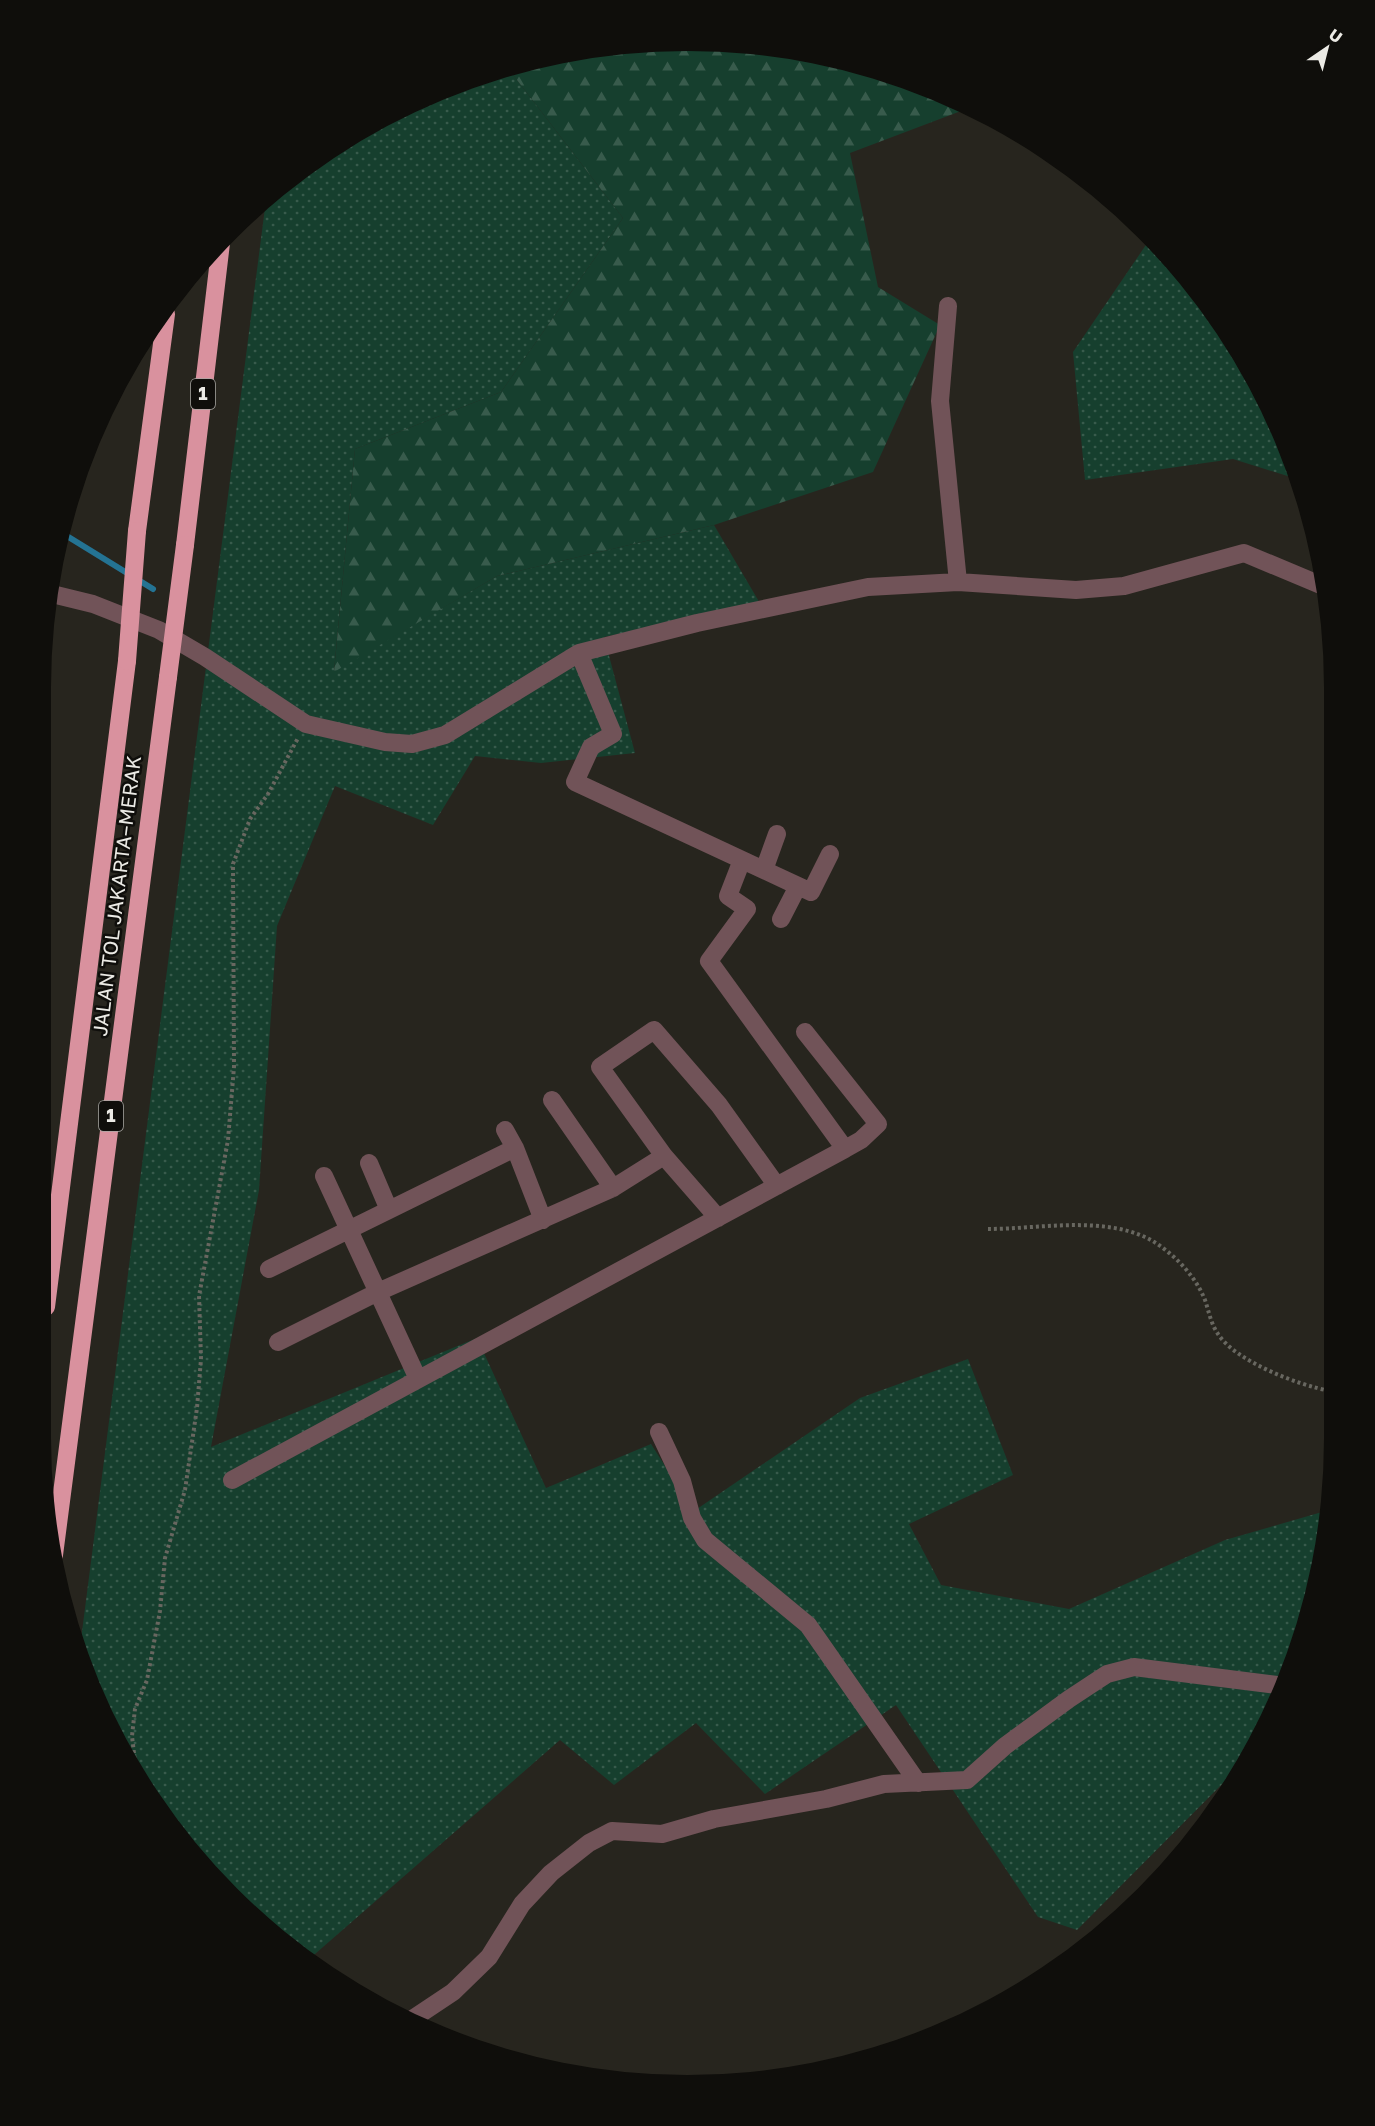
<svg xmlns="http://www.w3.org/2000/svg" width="1375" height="2126" font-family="'Golos Text',sans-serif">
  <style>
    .grass { fill: url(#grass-dots) }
    .forest { fill: url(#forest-firs) }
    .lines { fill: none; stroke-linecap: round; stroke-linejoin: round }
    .stream { stroke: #247393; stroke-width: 6 }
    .path { stroke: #686760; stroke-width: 4; stroke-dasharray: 3 3; stroke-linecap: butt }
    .minor { stroke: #715358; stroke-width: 18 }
    .highway { stroke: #d9919e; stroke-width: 18 }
    .highway-bridge { stroke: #d9919e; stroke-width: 18 }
    .labels { text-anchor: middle; stroke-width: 5; stroke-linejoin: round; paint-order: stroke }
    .shield { fill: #0f0e0b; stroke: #a9a8a4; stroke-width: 1.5 }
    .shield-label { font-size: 18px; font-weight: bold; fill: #ebeae5 }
    .street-label { font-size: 20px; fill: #ebeae5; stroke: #0f0e0b }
  </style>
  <defs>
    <pattern id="grass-dots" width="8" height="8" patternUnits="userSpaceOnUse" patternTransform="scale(1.5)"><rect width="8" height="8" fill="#163f2e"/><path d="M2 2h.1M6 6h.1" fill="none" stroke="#385b4c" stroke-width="1.8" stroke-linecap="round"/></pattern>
    <pattern id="forest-firs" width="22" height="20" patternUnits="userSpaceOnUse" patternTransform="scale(1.5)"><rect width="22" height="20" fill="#163f2e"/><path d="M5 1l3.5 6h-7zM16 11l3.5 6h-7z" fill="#385b4c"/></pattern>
  </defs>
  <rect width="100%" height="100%" fill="#27251e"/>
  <path class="grass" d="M507,67L623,218L501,392L355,449L334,671L497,576L714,525L761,605L604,637L635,753L541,763L475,756L433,825L335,786L277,926L259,1190L211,1447L477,1338L546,1488L651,1444L694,1511L860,1398L968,1359L1013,1475L909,1524L941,1585L1069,1609L1225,1540L1329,1510V1523L1285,1686L1247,1759L1077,1930L1038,1917L896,1705L765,1794L696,1723L614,1785L560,1740L307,1961L293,1952L201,1865L150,1798L79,1655L266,200L293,174L401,107Z
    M1150,239L1201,294L1268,402L1297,479L1233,459L1085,480L1073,352Z"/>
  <path class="forest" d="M645,42L772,46L895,75L991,118L961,111L850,153L878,287L940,325L873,472L714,525L497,576L334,672L355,449L501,392L623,218L507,67L520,63Z"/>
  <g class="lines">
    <path class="stream" d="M62,533L153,589"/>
    <path class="path" d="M988,1229C1039,1229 1104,1215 1151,1240C1174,1254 1195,1275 1205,1300C1209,1312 1211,1324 1218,1334C1235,1361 1298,1385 1330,1391
      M136,1771L132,1736L135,1709L147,1680L160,1611L165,1558L185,1490L197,1408L201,1359L199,1296L228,1140L234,1067L233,864L250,819L268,794L298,738"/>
    <path class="minor" d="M948,306L940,401L958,582
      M48,593L93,604L159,630L205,657L306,724L385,742L412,744L445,735L579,653L697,623L868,587L958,582L1076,590L1124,586L1244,553L1323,586
      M579,653L613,734L591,747L575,782L811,892L830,854
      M742,860L728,896L747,909L709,961L845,1149L861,1140L878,1124L805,1032
      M764,870L777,834
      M781,919L798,886
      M552,1100L613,1188
      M505,1130L515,1148L543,1220
      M369,1163L389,1210
      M324,1176L418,1379
      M718,1218L664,1156L600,1067L654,1030L719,1105L777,1186
      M269,1269L515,1148
      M278,1342L378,1292L613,1188L664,1156
      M659,1432L682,1481L692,1518L705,1540L808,1625L918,1783
      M232,1480L845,1149
      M411,2020L453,1992L489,1957L522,1904L551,1873L589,1843L612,1831L662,1834L714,1819L826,1799L884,1784L967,1780L1005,1746L1069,1699L1107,1674L1134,1667L1285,1686"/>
    <path class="highway" d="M137,531L166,314
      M185,545L221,243
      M46,1307L127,661
      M54,1555L168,677"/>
    <path class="highway-bridge" d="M127,661L137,531
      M168,677L185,545"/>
  </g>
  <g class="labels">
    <g class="shield">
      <rect x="191" y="379" width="24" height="30" rx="4.5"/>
      <rect x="99" y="1101" width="24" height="30" rx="4.5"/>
    </g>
    <g class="shield-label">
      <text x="203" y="400">1</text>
      <text x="111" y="1122">1</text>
    </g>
    <g class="street-label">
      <text transform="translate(117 896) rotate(-83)" y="7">JALAN TOL JAKARTA–MERAK</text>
    </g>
  </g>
  <path d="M0 0H1375V2126H0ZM687 51H688A636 636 0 0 1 1324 687V1439A636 636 0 0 1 688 2075H687A636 636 0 0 1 51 1439V687A636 636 0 0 1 687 51Z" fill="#0f0e0b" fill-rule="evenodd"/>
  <g transform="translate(1327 48) rotate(35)" stroke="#0f0e0b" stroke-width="4.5" paint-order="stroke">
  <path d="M0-4.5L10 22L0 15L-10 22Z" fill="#ebeae5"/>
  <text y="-9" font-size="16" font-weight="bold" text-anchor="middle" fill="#ebeae5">U</text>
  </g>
</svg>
